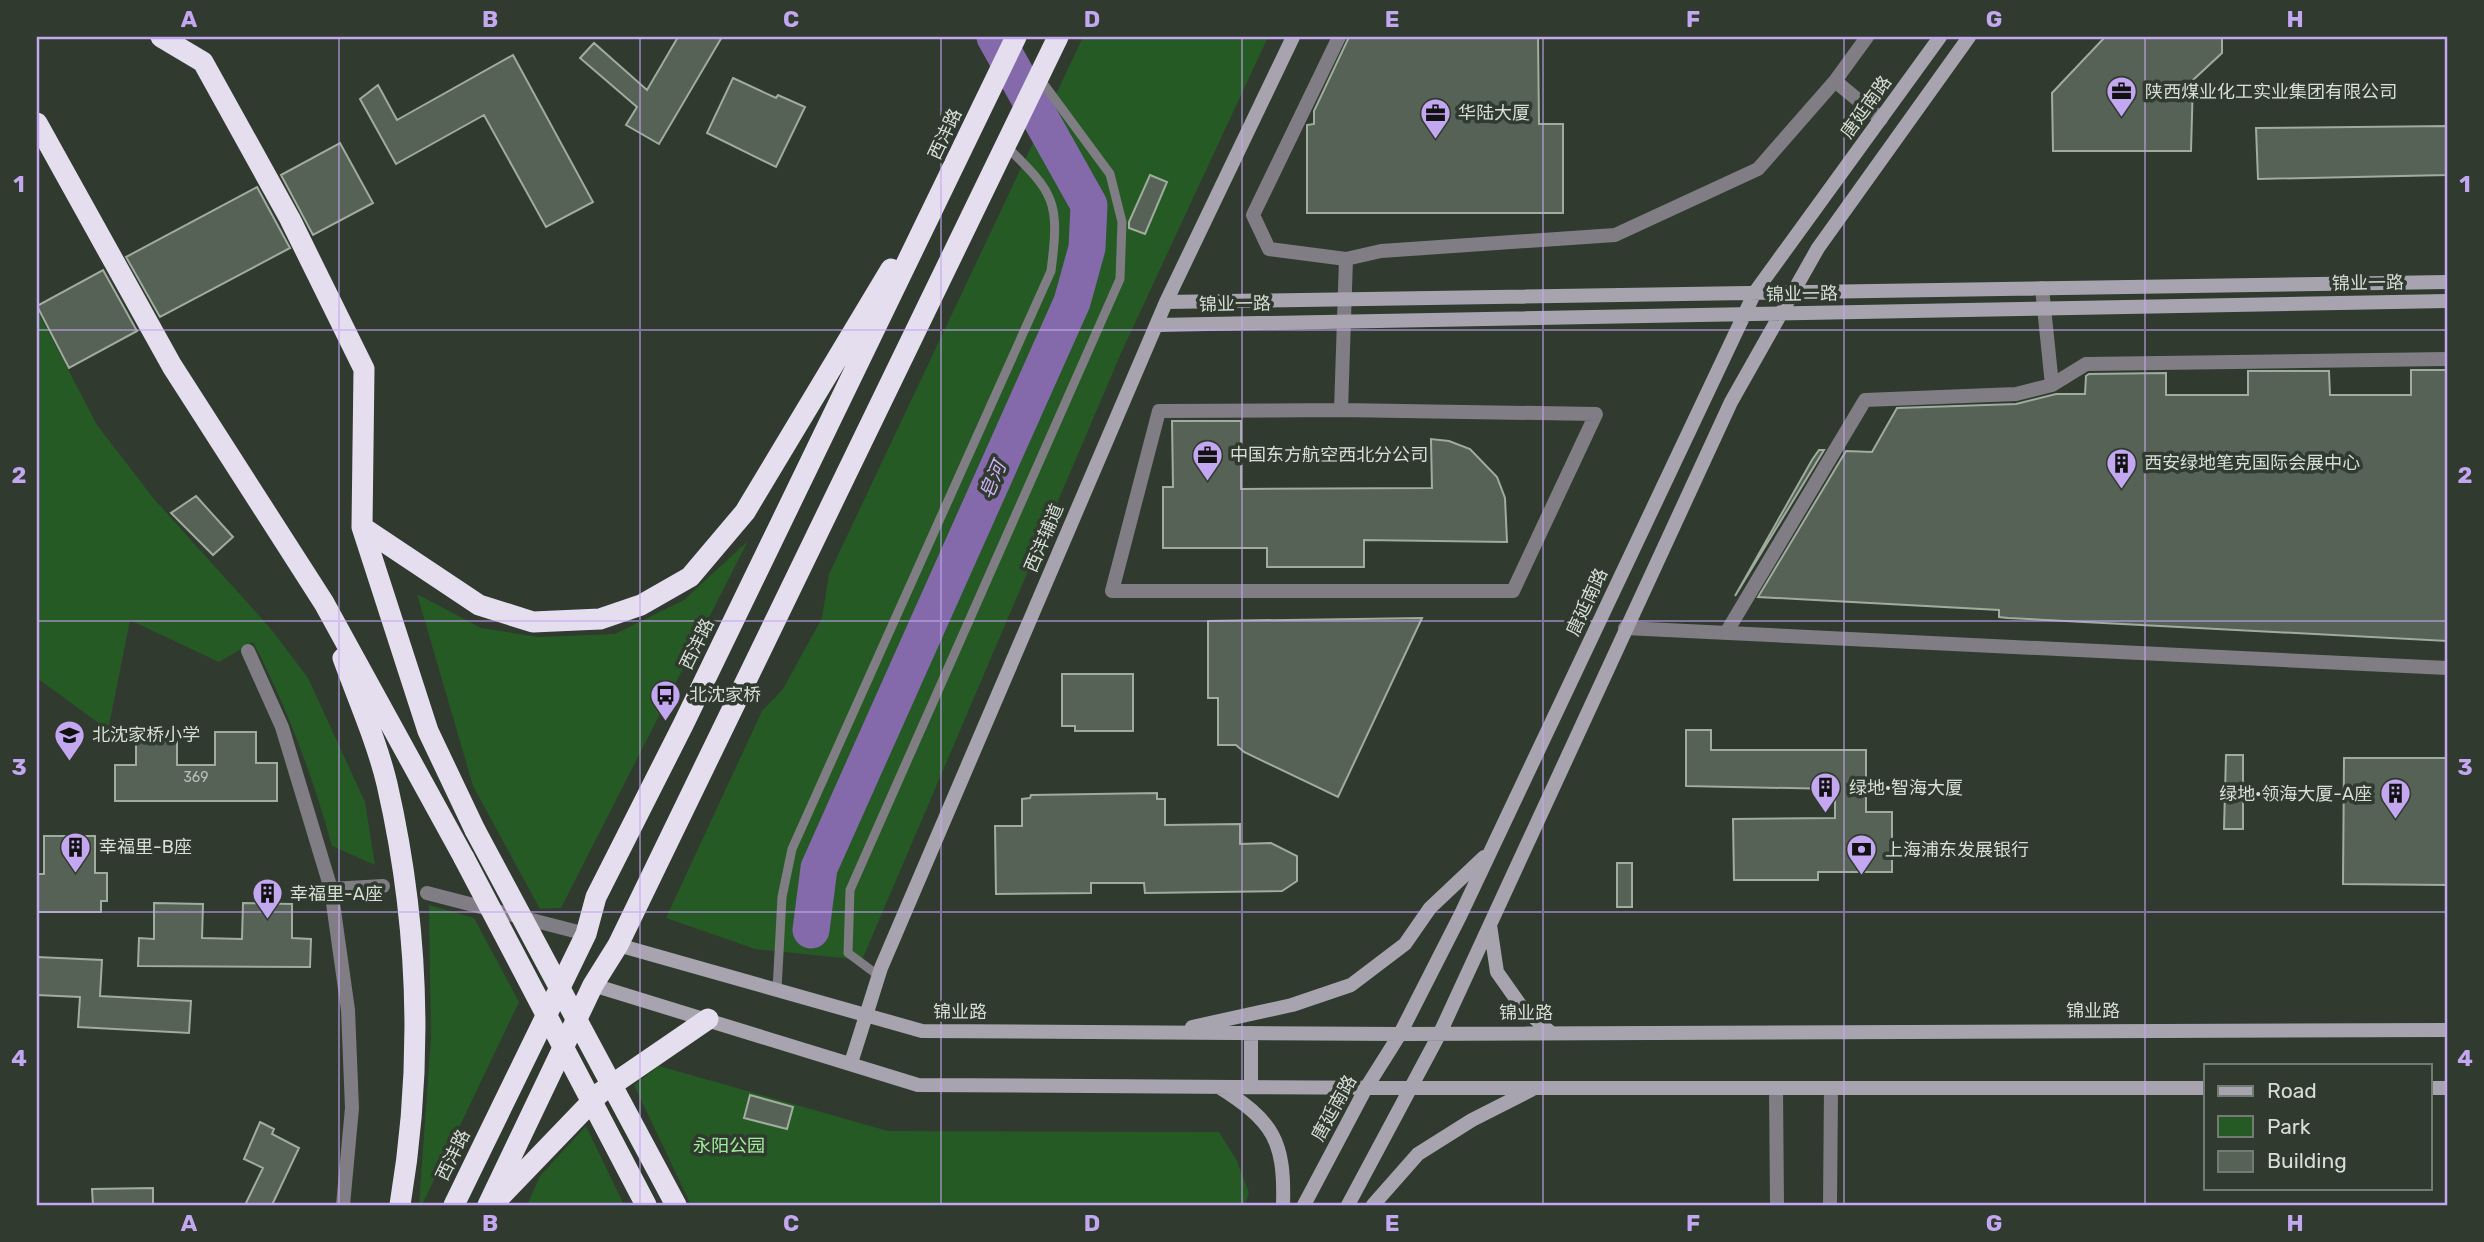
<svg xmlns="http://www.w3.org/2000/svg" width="2484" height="1242" font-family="Rubik,'Noto Sans SC',sans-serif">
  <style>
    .green { fill: #255a25 }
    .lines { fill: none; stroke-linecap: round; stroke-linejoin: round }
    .river { stroke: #846aaa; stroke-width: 37 }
    .building { fill: #576256; stroke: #9fac9e; stroke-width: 2 }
    .lane { stroke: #807d84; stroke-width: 9 }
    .street { stroke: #807d84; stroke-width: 14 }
    .secondary { stroke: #a8a4af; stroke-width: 14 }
    .highway { stroke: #e4deef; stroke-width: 21 }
    .highway-bridge { stroke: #e4deef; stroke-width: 21 }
    .grid { fill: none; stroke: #c4a7f1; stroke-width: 2; stroke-opacity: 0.55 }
    .labels { text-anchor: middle; stroke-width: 7; stroke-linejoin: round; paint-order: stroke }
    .number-label { font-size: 14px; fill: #b7bfb7 }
    .poi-label { font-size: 18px; fill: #d7ded7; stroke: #303a2f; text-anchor: start }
    .street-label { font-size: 18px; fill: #d7ded7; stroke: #303a2f }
    .park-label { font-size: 18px; fill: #a1ed9e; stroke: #303a2f }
    .water-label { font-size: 19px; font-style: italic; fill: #ceb2fa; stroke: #303a2f }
    .neatline { fill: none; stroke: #c4a7f1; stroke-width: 2.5 }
    .grid-label { font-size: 23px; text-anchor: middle; font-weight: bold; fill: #c4a7f1 }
  </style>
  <rect width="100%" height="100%" fill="#303a2f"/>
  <path class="green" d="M1083,37H1268L1122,351L862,960L755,949L666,918L762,711L783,689L822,618L829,574Z
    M37,310L97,425L154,499L271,629L308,678L365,802L375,865L332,846C312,774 287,707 253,642L219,662L130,620L108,730L37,678Z
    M748,541L561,908L540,909L473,786L417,594L481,628L538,637L615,634L684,600Z
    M429,905L474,918L519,1002L422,1205H419L431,1037Z
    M659,1066L888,1131L1219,1132L1237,1161L1249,1193L1245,1205H691L634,1085Z
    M586,1126L624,1205H527L540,1176Z"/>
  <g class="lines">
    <path class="river" d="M811,930L819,868L1072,302L1087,248L1089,205L995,37"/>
  </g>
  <path class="building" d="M678,37H722L659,144L626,125L637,107L580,58L594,43L647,90Z
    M1349,37H1538L1539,124H1563V213H1307V125L1314,124V111Z
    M2105,37H2222V53L2193,80L2191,151H2053L2052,93Z
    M513,55L593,202L546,227L484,115L396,164L360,99L378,85L397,120Z
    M733,78L776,98L778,95L805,107L776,167L707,133Z
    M2447,126V175L2258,179L2256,128Z
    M340,143L373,203L313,235L281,175Z
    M1150,175L1167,182L1145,234L1129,228V222Z
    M257,187L290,248L160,317L126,257Z
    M103,270L137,331L69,368L37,306Z
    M2411,370H2447V641L2008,618L1999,617V610L1758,597L1846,451L1872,452L1897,408L2016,404L2056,394H2085L2086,376L2089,374L2166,373V395H2248V371H2329L2330,395H2411Z
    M1172,421H1241V489L1432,488L1431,439L1449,441L1470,449L1497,477L1505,498L1507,542L1364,540V567H1267V548H1163V487H1173Z
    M1819,450H1824L1735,596L1812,460Z
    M196,496L233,537L213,555L171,513Z
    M1422,618L1338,797L1244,752L1236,745H1218V698H1208V621Z
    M1062,674H1133V731H1075V726H1062Z
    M1686,730H1711V750H1866V812H1892V872H1818V880H1734L1733,819L1835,818V789L1686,786Z
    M215,732H256V763H277V801H115V765H136V733H177V765H215Z
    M2226,755H2243V829H2224Z
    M2344,758H2447V885L2343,884Z
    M1157,793V799H1165V825L1240,824V844L1271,843L1297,856V881L1282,891L1145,893L1144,883H1091V893L996,894L995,826H1022V799L1030,798L1031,795Z
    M44,836H95V873H107V901H101V912H37V874H44Z
    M1617,863H1632V907H1617Z
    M154,903L203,904L202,938L242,939L243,903L292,904V938L311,939L310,967L138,966L139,938L154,939Z
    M37,957L102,960L100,996L191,1001L189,1033L78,1027L80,997L37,995Z
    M750,1095L793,1107L787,1129L744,1118Z
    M260,1122L274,1129L272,1134L299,1148L272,1205H245L263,1168L244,1159Z
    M153,1188V1205H93L92,1189Z"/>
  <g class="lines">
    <path class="lane" d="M879,976L848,953L850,890L1120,279L1122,222L1110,174L1040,79
      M777,990L782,897L792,849L1051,271C1060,201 1055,194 1006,146"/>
    <path class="street" d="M1339,37L1253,215L1269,249L1346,259L1381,251L1615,235L1758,169L1835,81L1867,37
      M1835,81L1881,119
      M2042,288L2052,385
      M1341,410L1596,414L1513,591H1112L1159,411L1341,410L1346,259
      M1625,628L2447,668
      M1726,633L1865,400L2016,394L2052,385L2086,364L2447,359
      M248,651L282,727L331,889L348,1010L352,1108L343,1205
      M331,889L383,886
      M427,893L586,934
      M1776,1088L1777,1205
      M1830,1205L1831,1088"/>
    <path class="secondary" d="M1166,302L2447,282
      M1157,325L2447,301
      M1490,925L1497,972L1521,1006L1550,1032
      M618,945L922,1031L1400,1034L2447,1030
      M593,985L918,1085L1411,1088H2206
      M1192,1027L1292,1005L1351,985L1405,944L1430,908L1484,857
      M1251,1033V1086
      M851,1063L881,968L1166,302L1293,37
      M1219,1087C1273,1121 1285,1140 1283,1205
      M2430,1088H2447
      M1304,1205L1366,1088L1400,1034L1460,916L1755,292L1940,37
      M1348,1205L1440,1033L1731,402L1818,248L1969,37
      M1373,1205L1418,1154L1472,1120L1531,1090"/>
    <path class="highway" d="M161,37L203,62L290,219L364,369L362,527L428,731L475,830
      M37,123L172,366L324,603L464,858
      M362,527L479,605L533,622L600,619L641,605L690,577L745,512L891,269
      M343,658C358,699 377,742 387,784C419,924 424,1063 400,1205
      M498,1199L600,1093L708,1019
      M454,1205L586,934L596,897L683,725L1016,37
      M488,1205L593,985L618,945L1058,37"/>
    <path class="highway-bridge" d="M475,830L676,1205
      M464,858L646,1205"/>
  </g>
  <path class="grid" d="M339,37V1205M640,37V1205M941,37V1205M1242,37V1205M1543,37V1205M1844,37V1205M2145,37V1205M37,330H2447M37,621H2447M37,912H2447"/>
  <defs>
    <symbol id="office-pin" viewBox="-11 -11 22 30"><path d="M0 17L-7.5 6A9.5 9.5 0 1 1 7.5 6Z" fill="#c4a7f1" stroke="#303a2f"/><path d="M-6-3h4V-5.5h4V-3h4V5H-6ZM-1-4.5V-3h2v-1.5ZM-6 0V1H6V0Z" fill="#111"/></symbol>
    <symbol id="building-pin" viewBox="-11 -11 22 30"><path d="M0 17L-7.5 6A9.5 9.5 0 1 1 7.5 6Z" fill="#c4a7f1" stroke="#303a2f"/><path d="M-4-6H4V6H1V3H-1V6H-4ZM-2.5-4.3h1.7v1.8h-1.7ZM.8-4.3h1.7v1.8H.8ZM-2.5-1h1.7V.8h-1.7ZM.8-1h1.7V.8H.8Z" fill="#111"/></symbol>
    <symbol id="bus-pin" viewBox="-11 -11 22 30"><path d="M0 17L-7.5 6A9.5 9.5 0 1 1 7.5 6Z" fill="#c4a7f1" stroke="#303a2f"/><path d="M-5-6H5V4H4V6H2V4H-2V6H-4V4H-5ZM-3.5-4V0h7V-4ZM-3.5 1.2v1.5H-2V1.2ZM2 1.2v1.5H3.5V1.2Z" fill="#111"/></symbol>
    <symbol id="school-pin" viewBox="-11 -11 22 30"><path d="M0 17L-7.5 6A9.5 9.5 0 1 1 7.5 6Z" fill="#c4a7f1" stroke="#303a2f"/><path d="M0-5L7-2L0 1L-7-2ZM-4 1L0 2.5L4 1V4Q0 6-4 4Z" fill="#111"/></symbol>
    <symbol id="bank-pin" viewBox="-11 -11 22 30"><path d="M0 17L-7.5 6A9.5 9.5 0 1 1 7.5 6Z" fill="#c4a7f1" stroke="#303a2f"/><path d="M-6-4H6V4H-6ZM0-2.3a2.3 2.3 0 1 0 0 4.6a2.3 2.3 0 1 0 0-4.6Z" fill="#111"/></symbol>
  </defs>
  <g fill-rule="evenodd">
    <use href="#office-pin" x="2104" y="74" width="35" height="47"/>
    <use href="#office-pin" x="1418" y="96" width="35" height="47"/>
    <use href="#office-pin" x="1190" y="438" width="35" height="47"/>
    <use href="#building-pin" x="2104" y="446" width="35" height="47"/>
    <use href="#bus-pin" x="648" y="678" width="35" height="47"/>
    <use href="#school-pin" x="52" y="718" width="35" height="47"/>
    <use href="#building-pin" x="1808" y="770" width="35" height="47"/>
    <use href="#building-pin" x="2378" y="776" width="35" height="47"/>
    <use href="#building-pin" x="58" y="830" width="35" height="47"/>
    <use href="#bank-pin" x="1844" y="832" width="35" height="47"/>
    <use href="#building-pin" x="250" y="876" width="35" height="47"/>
  </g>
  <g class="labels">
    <g class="number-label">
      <text x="196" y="782">369</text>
    </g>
    <g class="poi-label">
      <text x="2145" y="98">陕西煤业化工实业集团有限公司</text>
      <text x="1458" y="119">华陆大厦</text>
      <text x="1230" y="461">中国东方航空西北分公司</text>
      <text x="2144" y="469">西安绿地笔克国际会展中心</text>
      <text x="689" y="701">北沈家桥</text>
      <text x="92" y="741">北沈家桥小学</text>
      <text x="1849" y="794">绿地·智海大厦</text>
      <text x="2372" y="800" text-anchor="end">绿地·领海大厦-A座</text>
      <text x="99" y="853">幸福里-B座</text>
      <text x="1885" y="856">上海浦东发展银行</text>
      <text x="290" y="900">幸福里-A座</text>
    </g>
    <g class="street-label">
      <text transform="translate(1866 107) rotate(-54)" y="6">唐延南路</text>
      <text transform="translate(945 134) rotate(-65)" y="6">西沣路</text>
      <text transform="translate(2368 283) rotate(-1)" y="6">锦业一路</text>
      <text transform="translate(1802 294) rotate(-1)" y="6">锦业一路</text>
      <text transform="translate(1235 304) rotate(-1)" y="6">锦业一路</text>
      <text transform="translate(1044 538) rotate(-67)" y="6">西沣辅道</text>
      <text transform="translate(1587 602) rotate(-65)" y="6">唐延南路</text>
      <text transform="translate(697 644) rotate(-64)" y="6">西沣路</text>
      <text x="2093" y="1017">锦业路</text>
      <text x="960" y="1018">锦业路</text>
      <text x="1526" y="1019">锦业路</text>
      <text transform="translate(1334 1108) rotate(-61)" y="6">唐延南路</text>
      <text transform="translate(453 1155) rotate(-64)" y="6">西沣路</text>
    </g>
    <g class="park-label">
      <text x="729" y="1152">永阳公园</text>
    </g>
    <g class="water-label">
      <text transform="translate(992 480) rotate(-66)" y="7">皂河</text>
    </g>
  </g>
  <rect width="2484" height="1242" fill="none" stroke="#303a2f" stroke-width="77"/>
  <rect x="2204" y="1064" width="228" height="126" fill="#303a2f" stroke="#737c72" stroke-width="2"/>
  <rect x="2218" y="1086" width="35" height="10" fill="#a8a4af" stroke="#737c72" stroke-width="2"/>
  <text x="2267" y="1098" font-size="21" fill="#d7ded7">Road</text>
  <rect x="2218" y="1116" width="35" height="21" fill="#255a25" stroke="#737c72" stroke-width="2"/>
  <text x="2267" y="1134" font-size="21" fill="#d7ded7">Park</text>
  <rect x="2218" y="1151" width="35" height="21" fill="#576256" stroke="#737c72" stroke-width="2"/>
  <text x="2267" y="1168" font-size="21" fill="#d7ded7">Building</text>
  <rect x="38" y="38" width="2408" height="1166" class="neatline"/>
  <g class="grid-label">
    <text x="189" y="27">A</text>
    <text x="490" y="27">B</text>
    <text x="791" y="27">C</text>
    <text x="1092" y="27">D</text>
    <text x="1392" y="27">E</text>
    <text x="1693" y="27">F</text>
    <text x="1994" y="27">G</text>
    <text x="2295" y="27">H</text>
    <text x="19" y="192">1</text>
    <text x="2465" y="192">1</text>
    <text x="19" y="483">2</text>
    <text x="2465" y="483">2</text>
    <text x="19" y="775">3</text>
    <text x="2465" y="775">3</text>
    <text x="19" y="1066">4</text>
    <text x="2465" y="1066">4</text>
    <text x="189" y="1231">A</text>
    <text x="490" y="1231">B</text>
    <text x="791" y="1231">C</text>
    <text x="1092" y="1231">D</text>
    <text x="1392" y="1231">E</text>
    <text x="1693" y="1231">F</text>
    <text x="1994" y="1231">G</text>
    <text x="2295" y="1231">H</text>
  </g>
</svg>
